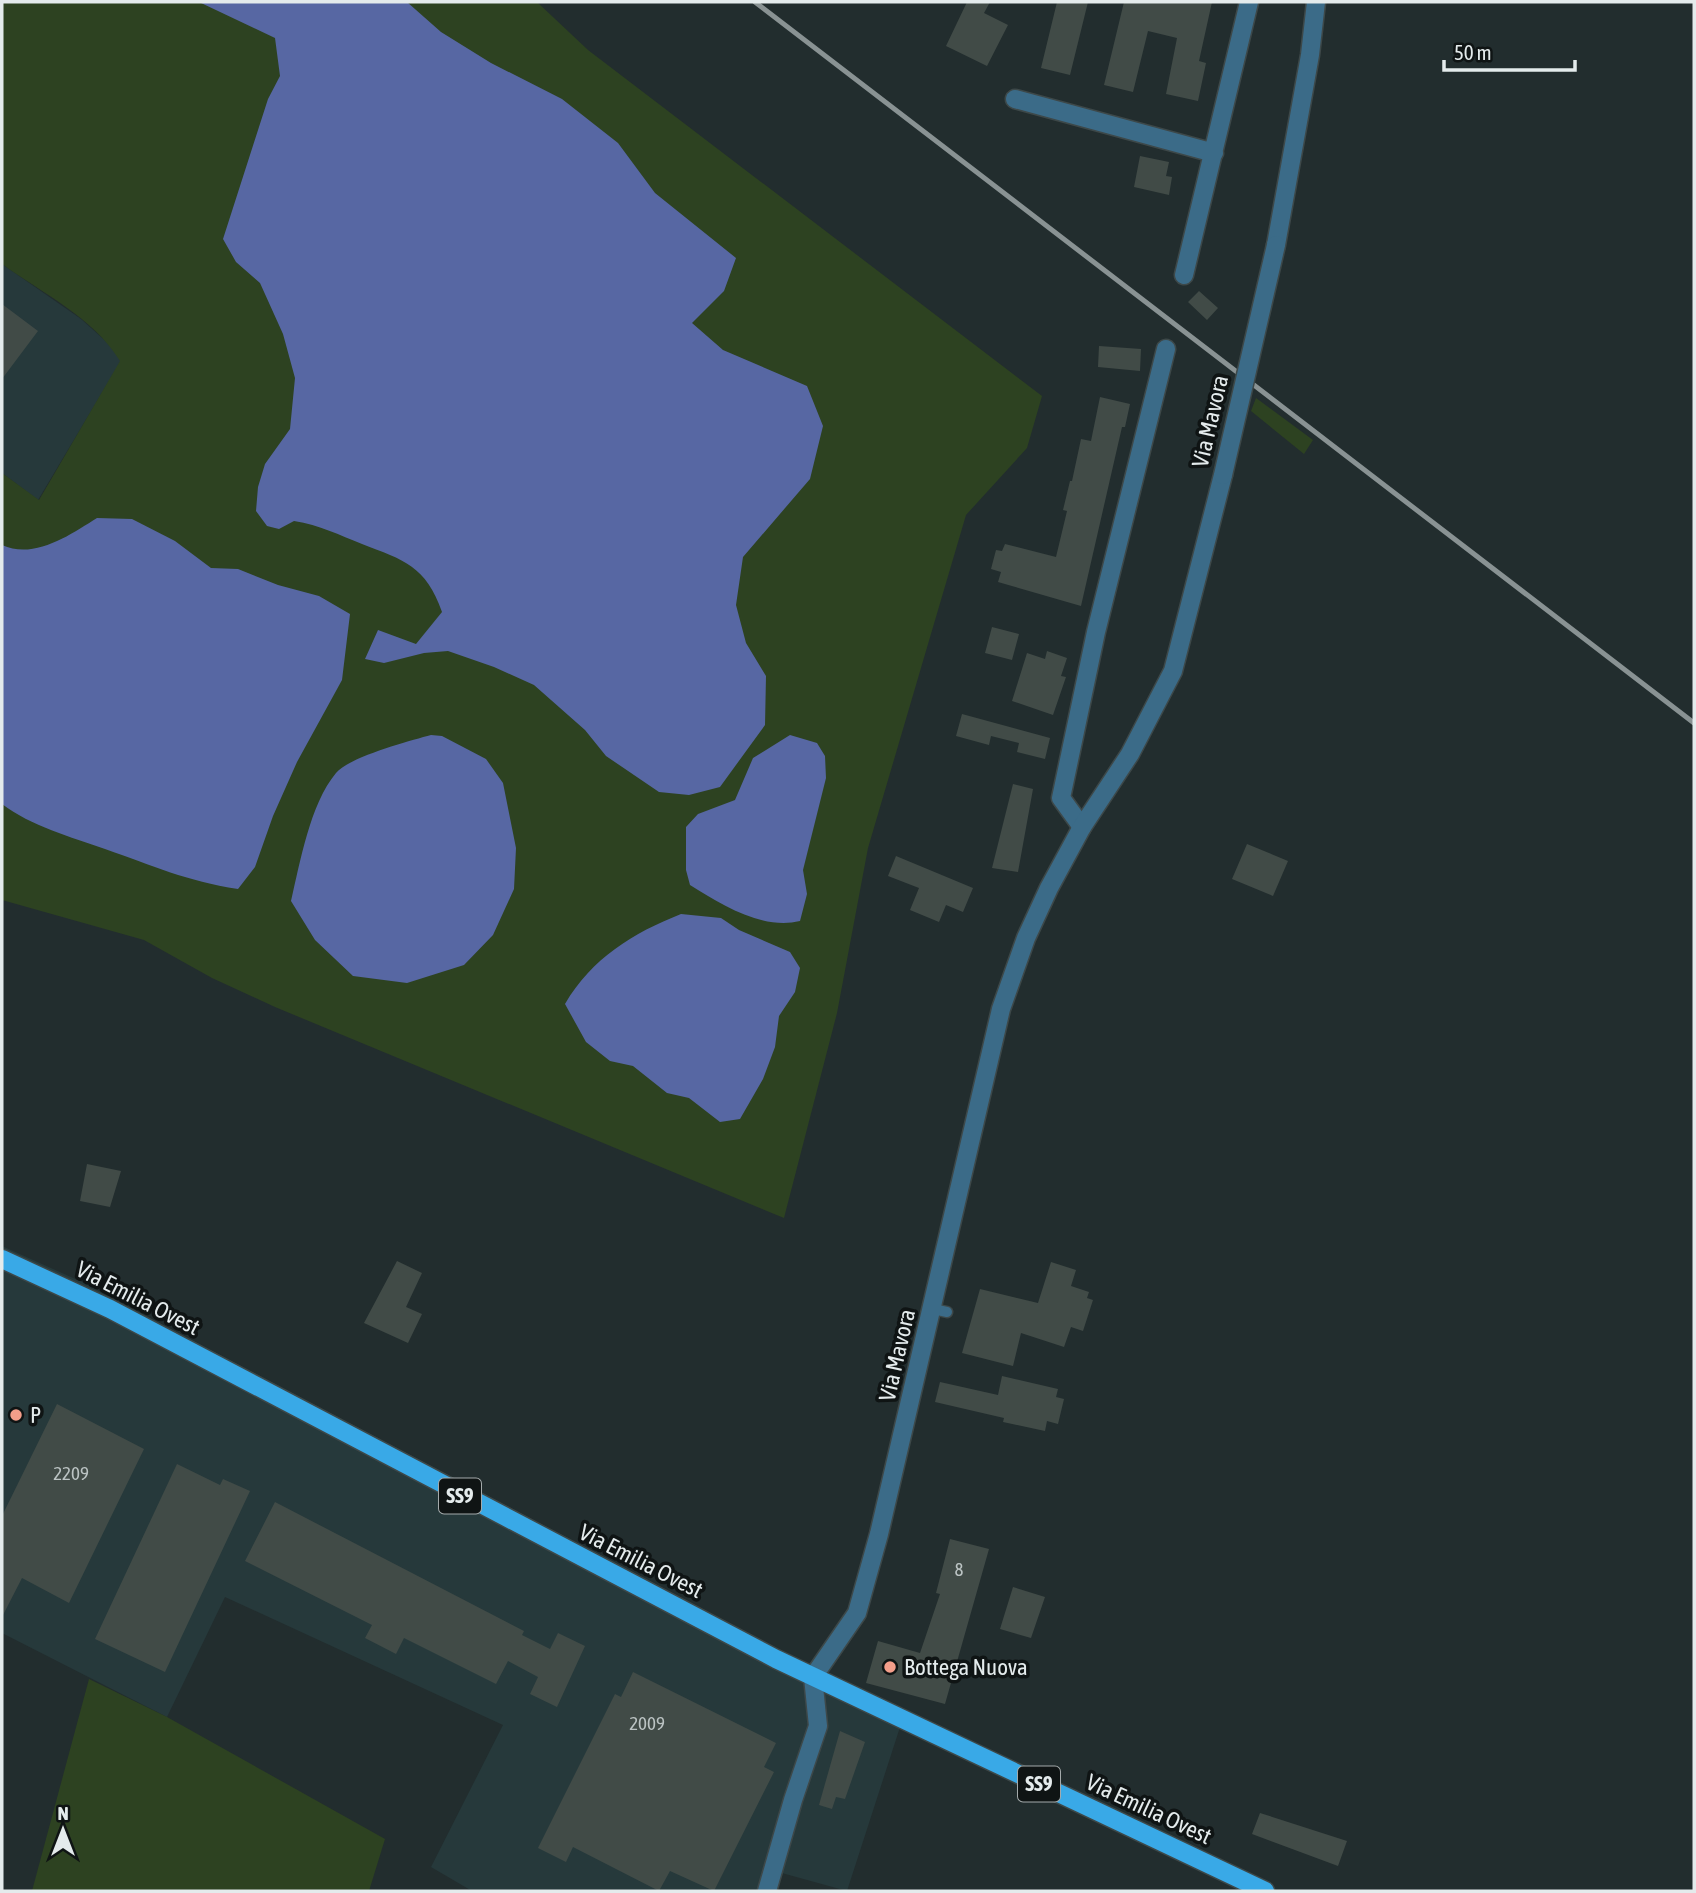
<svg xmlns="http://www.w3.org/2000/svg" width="1696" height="1893" font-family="'Asap Condensed',sans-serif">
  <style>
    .built { fill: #26393b }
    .green { fill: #2d4221 }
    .water { fill: #5767a3 }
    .building { fill: #414b47 }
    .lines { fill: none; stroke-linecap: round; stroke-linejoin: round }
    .service-casing { stroke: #3d4849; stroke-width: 13 }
    .minor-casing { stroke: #3d4849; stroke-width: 21 }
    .tertiary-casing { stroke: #3d4849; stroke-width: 21 }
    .primary-casing { stroke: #3d4849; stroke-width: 21 }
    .service { stroke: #3b6b88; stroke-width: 10 }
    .minor { stroke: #3b6b88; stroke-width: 18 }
    .tertiary { stroke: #3b6b88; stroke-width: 18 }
    .primary { stroke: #39a9e7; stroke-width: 18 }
    .rail { stroke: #899293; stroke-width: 5 }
    .tertiary-bridge-casing { stroke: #3d4849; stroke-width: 21; stroke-linecap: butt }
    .tertiary-bridge { stroke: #3b6b88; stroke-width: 18 }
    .poi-dot { fill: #f49e8a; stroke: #0f1414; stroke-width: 2.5 }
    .labels { text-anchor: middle; stroke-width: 7; stroke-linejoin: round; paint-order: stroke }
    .number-label { font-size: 19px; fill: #bbc3c3 }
    .shield { fill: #0f1414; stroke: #a4aaab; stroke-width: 2 }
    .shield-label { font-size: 21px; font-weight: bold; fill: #e4ebec }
    .street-label { font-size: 23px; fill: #e4ebec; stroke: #0f1414 }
    .poi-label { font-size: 23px; fill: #e4ebec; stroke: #0f1414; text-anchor: start }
  </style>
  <rect width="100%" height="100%" fill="#222d2e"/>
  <path class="built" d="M2,264L81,319L110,345L121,361L38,500L2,473Z
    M2,1246L82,1282L775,1647L901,1724L847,1891L771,1870L763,1891H472L431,1867L503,1725L225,1597L167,1717L2,1633Z"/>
  <path class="green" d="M2,2H537L588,50L1042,396L1027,448L966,515L868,848L837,1013L784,1218L275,1007L212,978L144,940L2,900V473L39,500L120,361C94,318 42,293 2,264Z
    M1256,398L1313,440L1304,454L1251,411Z
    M89,1679L167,1717L385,1839L369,1891H32Z"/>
  <path class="water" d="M199,2H407L441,32L491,63L562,99L618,143L655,193L736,258L724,291L692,323L723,350L807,386L823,426L810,479L743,557L736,605L746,643L766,676L765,725L720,787L689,795L659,792L606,756L585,730L534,685L494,667L448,651L424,653L384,663L365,659L378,630L416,644L442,612C426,566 404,560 362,544C339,535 320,525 294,521L279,529L267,526L256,511L258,487L265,464L290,429L295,378L283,334L260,283L236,262L223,239L268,99L280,76L275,38Z
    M97,518L132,519L175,541L211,568L238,569L278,585L319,596L350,614L342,680L297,762L273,816L255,867L238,889C186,881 154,866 105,849C71,837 31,826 2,804V545C34,560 70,535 97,518Z
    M431,735L442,736L486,759L503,783L516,848L514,889L493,935L464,965L407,983L353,976L315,940L291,901C300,863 310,804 336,773C349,757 409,741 431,735Z
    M790,735L817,743L825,756L826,778L803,870L807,894L800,921C762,930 722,905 690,885L686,870V827L698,814L735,800L753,758Z
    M681,914L721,918L739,930L790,952L800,968L795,992L779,1016L775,1047L763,1079L740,1119L720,1122L689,1098L667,1093L633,1066L610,1061L586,1042L565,1004C592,958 633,933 681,914Z"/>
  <path class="building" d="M967,2H990L984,13L1008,25L987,66L946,46Z
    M1057,2H1088L1070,75L1041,68Z
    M1124,2H1212L1199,61L1206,63L1198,101L1166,94L1177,38L1148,31L1133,92L1104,85Z
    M1140,156L1169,162L1166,176L1172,177L1169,195L1134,187Z
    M1199,291L1218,308L1207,320L1188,302Z
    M2,304L38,331L2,379Z
    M1099,346L1141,349L1140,371L1098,367Z
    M1100,397L1130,404L1125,427H1122L1081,606L998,582L1001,572L991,569L996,550L1002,551L1005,544L1056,557L1067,511L1063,510L1070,481H1072L1081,439L1091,441Z
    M992,627L1019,634L1012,660L985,653Z
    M1047,651L1067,658L1061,676L1066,677L1053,715L1012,701L1027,653L1045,659Z
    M962,714L1050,738L1045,759L1017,752L1019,743L991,736L989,745L956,736Z
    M1013,784L1033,789L1018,872L992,868Z
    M1247,844L1288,861L1273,896L1232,879Z
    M896,856L973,888L963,912L946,905L939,922L910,910L919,888L888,876Z
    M87,1164L121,1171L110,1207L80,1201Z
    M397,1261L422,1273L406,1307L422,1314L408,1343L364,1323Z
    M1051,1262L1076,1270L1071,1286L1089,1292L1087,1298L1093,1300L1083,1331L1071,1327L1064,1347L1021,1333L1013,1366L962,1353L980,1289L1038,1303Z
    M1002,1376L1058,1389L1056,1397L1064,1399L1058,1424L1047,1421L1045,1431L1003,1422L1004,1418L935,1402L940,1382L998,1395Z
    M57,1404L144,1449L69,1603L22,1578L2,1617V1516Z
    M177,1464L220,1485L223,1479L250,1491L165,1672L95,1639Z
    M275,1502L524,1631L522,1635L550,1649L558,1633L585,1646L557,1707L530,1694L538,1677L508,1661L496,1684L404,1638L396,1654L365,1638L372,1625L245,1561Z
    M950,1539L989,1549L945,1704L866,1683L878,1641L920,1653L940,1594L936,1593Z
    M1013,1587L1045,1597L1031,1638L1000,1629Z
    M633,1672L776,1743L764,1767L774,1772L714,1891L670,1871L659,1891L573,1847L566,1862L538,1848L615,1694L621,1697Z
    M840,1731L865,1742L845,1799L836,1797L832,1809L819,1805Z
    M1260,1813L1347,1841L1338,1866L1252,1834Z"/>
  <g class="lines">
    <defs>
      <path id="service" d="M933,1309L947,1312"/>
      <path id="minor" d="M1015,99L1214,153
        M1184,275L1249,2
        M1082,827L1061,798L1096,632L1166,349
        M767,1891L793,1800L818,1726L813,1677"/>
      <path id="tertiary" d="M1276,245L1310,55L1316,2
        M813,1677L857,1613L879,1534L1001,1009L1026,938L1049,888L1082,827L1130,754L1173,671L1223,475"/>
      <path id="primary" d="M2,1259L110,1309L776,1659L1265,1891"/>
    </defs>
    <use href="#service" class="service-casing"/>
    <use href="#minor" class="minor-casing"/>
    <use href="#tertiary" class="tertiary-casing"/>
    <use href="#primary" class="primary-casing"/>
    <use href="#service" class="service"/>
    <use href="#minor" class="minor"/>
    <use href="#tertiary" class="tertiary"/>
    <use href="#primary" class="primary"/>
    <path class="rail" d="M755,2L1694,723"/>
    <defs>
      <path id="tertiary-bridge" d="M1223,475L1276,245"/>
    </defs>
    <use href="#tertiary-bridge" class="tertiary-bridge-casing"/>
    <use href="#tertiary-bridge" class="tertiary-bridge"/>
  </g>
  <g class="poi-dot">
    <circle cx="16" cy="1415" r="7"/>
    <circle cx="890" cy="1667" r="7"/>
  </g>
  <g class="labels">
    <g class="number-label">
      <text x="71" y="1480">2209</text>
      <text x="959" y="1576">8</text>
      <text x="647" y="1730">2009</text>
    </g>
    <g class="shield">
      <rect x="439" y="1478.5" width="42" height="35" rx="5"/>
      <rect x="1018" y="1766.5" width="42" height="35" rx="5"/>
    </g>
    <g class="shield-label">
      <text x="460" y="1503">SS9</text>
      <text x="1039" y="1791">SS9</text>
    </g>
    <g class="street-label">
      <text transform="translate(1210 421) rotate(-77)" y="8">Via Mavora</text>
      <text transform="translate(138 1298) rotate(27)" y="8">Via Emilia Ovest</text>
      <text transform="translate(897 1355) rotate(-77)" y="8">Via Mavora</text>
      <text transform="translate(641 1561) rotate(27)" y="8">Via Emilia Ovest</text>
      <text transform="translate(1149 1809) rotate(25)" y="8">Via Emilia Ovest</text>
    </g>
    <g class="poi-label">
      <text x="30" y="1423">P</text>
      <text x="904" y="1675">Bottega Nuova</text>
    </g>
  </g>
  <rect width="1696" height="1893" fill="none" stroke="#e4ebec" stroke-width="7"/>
  <g transform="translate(63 1830)" stroke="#0f1414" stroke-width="5" paint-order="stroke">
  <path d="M0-5L12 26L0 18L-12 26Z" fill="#e4ebec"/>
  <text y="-10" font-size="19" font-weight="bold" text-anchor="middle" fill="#e4ebec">N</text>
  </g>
  <path d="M1444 60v10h131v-10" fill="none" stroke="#e4ebec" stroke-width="3.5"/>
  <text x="1454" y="60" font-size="21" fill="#e4ebec" stroke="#0f1414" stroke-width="5" paint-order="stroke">50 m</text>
</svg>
